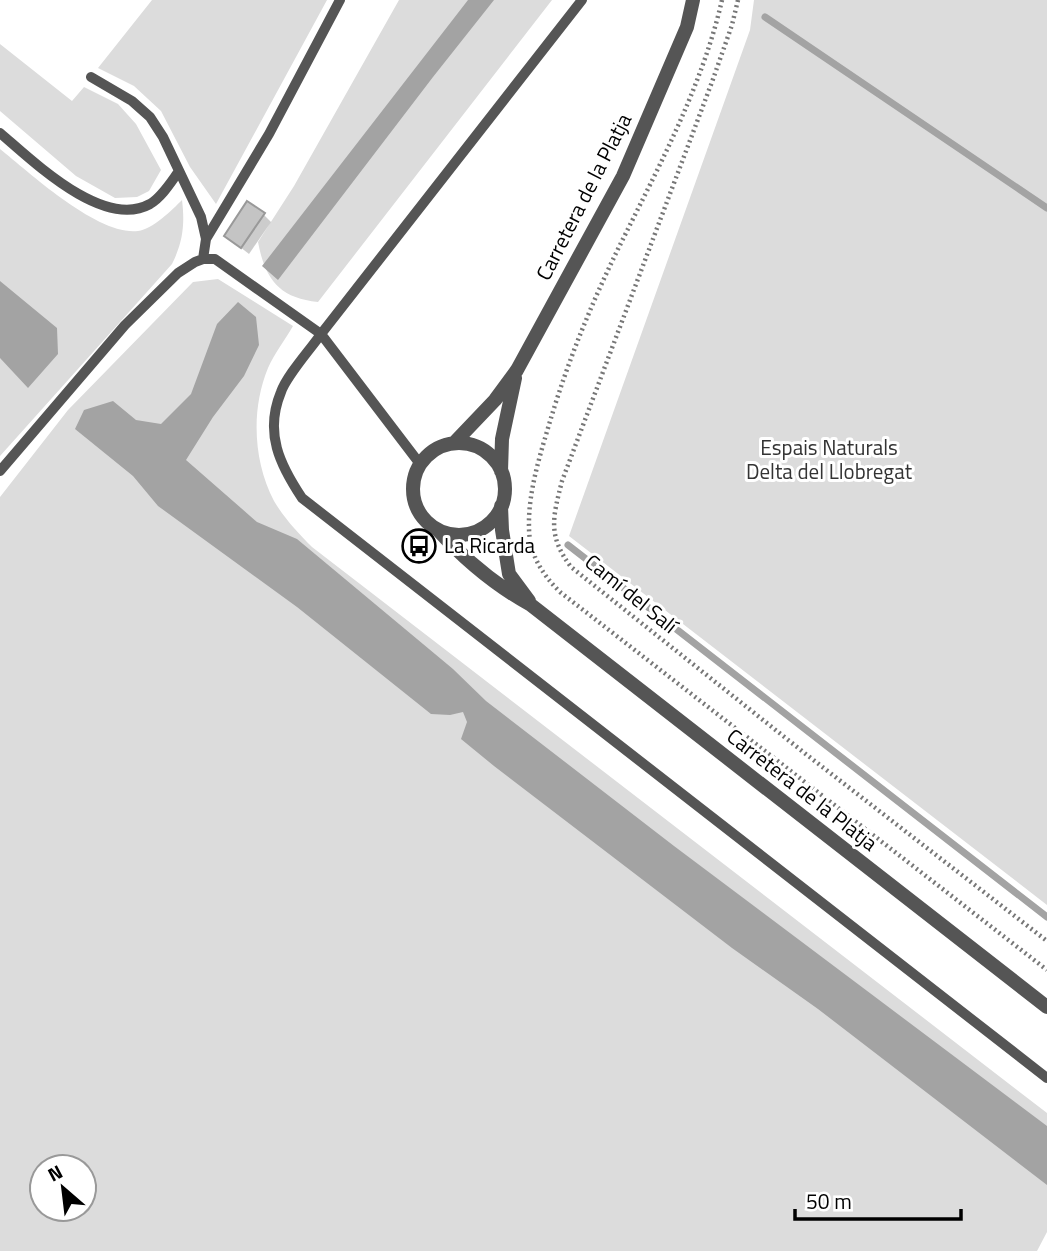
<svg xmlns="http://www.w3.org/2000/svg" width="1047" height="1251" font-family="'Titillium Web',sans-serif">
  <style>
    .green { fill: #dcdcdc; fill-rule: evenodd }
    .water { fill: #a3a3a3 }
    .shadow { fill: #0003 }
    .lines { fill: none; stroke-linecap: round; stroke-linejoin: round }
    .stream { stroke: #a3a3a3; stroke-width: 7 }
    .building { fill: #c4c4c4; stroke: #999; stroke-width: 2 }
    .path { stroke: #777; stroke-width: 4.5; stroke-dasharray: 2 3.5; stroke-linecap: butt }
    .service { stroke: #555; stroke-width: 10 }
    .tertiary { stroke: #555; stroke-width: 14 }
    .labels { text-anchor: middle; stroke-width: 6; stroke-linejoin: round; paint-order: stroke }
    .street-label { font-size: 21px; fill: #000; stroke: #fff }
    .park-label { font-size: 21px; fill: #333; stroke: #fff }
    .poi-label { font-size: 21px; fill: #000; stroke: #fff; text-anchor: start }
  </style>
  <rect width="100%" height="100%" fill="#fff"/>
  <path class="green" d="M152,0H327L216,204L190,167L161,111L134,86L98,68Z
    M399,0H552L318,302C279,298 265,279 258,242L294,186Z
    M754,0H1047V905L569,536L750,30Z
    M0,44L72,101L84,87L118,104L136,124L161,170L149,191L137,197L115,198L76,176L0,111Z
    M0,149C30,173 98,236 138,231C153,229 172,210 182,200C185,224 183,242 172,264L0,456Z
    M218,279L293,326C285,340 274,354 268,368C251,409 253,461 274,501C284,518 298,533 312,547L1047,1113V1232L1037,1251H0V497L68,410L193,282ZM42,1167H84V1209H42Z"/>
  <path class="water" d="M468,0H494L433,77L278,280L262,266Z
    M0,281L57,328L58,354L28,388L0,358Z
    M238,302L256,317L259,345L244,376L213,417L186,460L257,522L297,539L453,669L486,701L674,846L1047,1126V1185L818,1009L732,948L494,766L461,739L467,722L463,712L450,715L431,714L297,607L158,506L133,476L75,429L84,410L113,401L136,420L161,424L191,394L217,324Z"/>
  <path class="shadow" d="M264,215L271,222L249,254L226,236Z"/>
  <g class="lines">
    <path class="stream" d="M765,17L1047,208
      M568,545L1047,917"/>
  </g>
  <path class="building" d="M247,201L265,213L241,248L224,236Z"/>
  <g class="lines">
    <path class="path" d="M722,0C702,87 659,166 620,245C593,300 569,358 551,418C541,452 528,491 529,527C529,553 541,573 560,592L1047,970
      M738,0L732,25L712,82L562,481C553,517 547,535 571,567L807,755L1047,941"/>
    <path class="service" d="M582,0L321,334C310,350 287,375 281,392C264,433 280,465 302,498L1047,1078
      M91,77L132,101L150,117L163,137L201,217L206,239
      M0,133C33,161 103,230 150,204C162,197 171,182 179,171
      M203,259L206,239L269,134L340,0
      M0,471L125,325L178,273L195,262L203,259H215L321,334L420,464"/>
    <path class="tertiary" d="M454,443L495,400L517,370L623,176L687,27L693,0
      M413 489a46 46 0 1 1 92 0a46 46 0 1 1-92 0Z
      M501,471L502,439L515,378
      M501,506L502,530L509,574L529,601
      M438,530C466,561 495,585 531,605L1047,1007"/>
  </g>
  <defs>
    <symbol id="bus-ring" viewBox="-11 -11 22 22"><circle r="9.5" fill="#fff" stroke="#000" stroke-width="1.5"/><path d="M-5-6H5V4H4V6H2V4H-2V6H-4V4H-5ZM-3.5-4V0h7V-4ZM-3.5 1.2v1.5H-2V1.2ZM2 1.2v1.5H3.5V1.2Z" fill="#000"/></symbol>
  </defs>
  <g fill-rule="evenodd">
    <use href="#bus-ring" x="400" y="527" width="38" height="38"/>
  </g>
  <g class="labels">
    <g class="street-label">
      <text transform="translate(584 197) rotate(-63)" y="7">Carretera de la Platja</text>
      <text transform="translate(631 594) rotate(39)" y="7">Camí del Salí</text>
      <text transform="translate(802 790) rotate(38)" y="7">Carretera de la Platja</text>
    </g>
    <g class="park-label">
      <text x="829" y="455">Espais Naturals<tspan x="829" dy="24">Delta del Llobregat</tspan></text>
    </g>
    <g class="poi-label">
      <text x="444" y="553">La Ricarda</text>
    </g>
  </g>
  <g transform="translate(63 1188) rotate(332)"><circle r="33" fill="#ffffff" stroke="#999999" stroke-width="2"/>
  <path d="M0-5L12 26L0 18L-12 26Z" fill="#000000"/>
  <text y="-10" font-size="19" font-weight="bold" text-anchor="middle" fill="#000000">N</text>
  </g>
  <path d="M795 1209v10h166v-10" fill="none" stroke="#000000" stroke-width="3.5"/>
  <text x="806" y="1209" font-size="21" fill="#000000" stroke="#ffffff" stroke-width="5" paint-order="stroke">50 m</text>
</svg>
